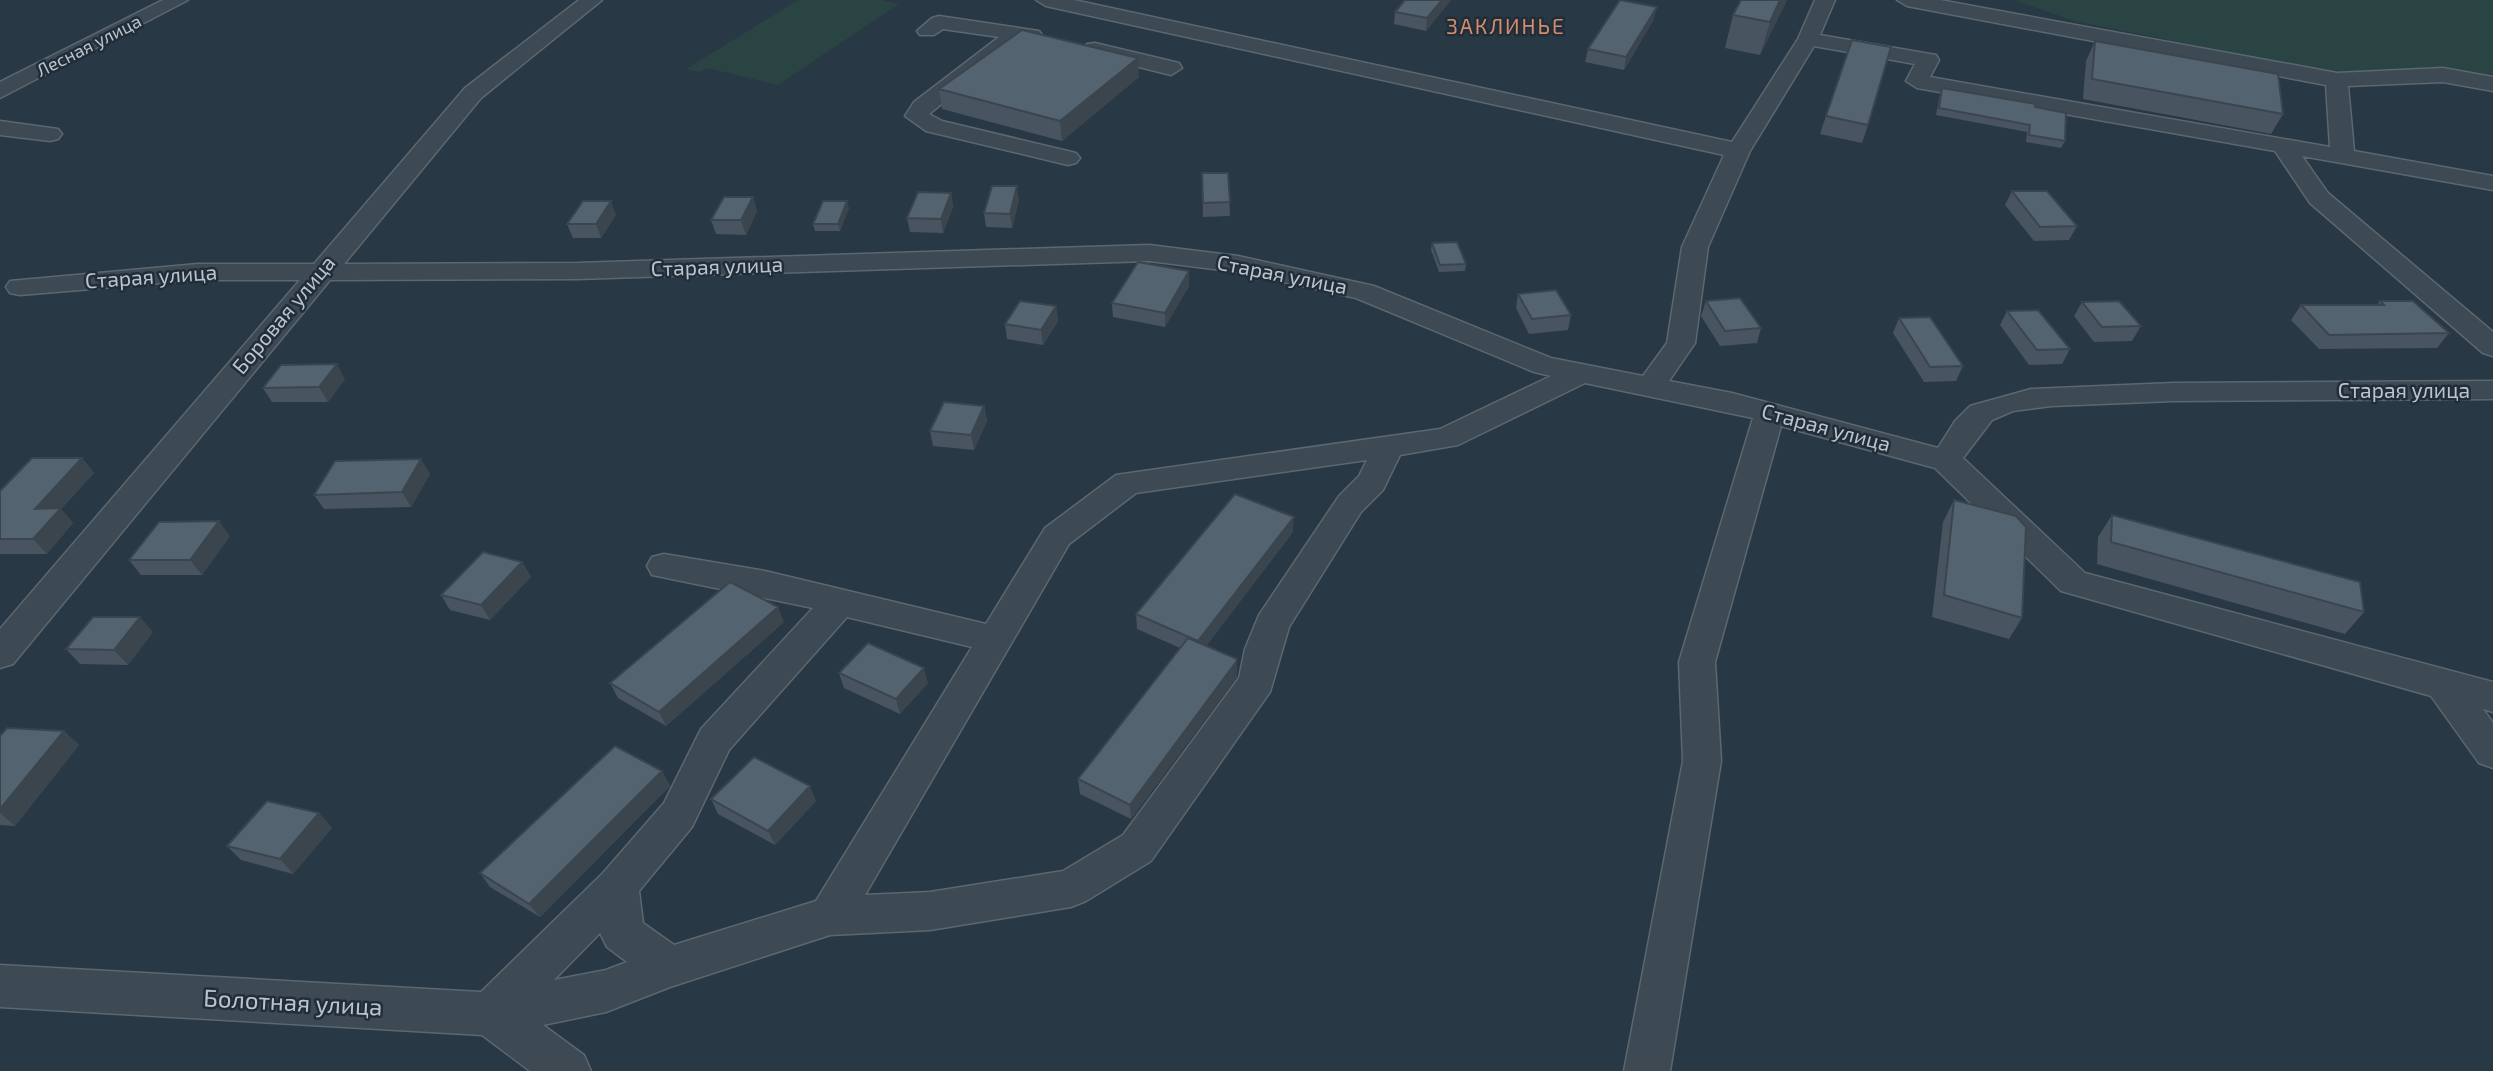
<svg xmlns="http://www.w3.org/2000/svg" width="2493" height="1071" font-family="'Exo 2',sans-serif">
  <style>
    .green { fill: #2a4444 }
    .lines { fill: none; stroke-linecap: round; stroke-linejoin: round }
    .minor-casing { stroke: #5b6771; stroke-width: 3 }
    .minor { fill: #3d4953; fill-rule: evenodd }
    .wall { fill: #485560 }
    .shaded-wall { fill: #3b454e }
    .building { fill: #546370; stroke: #3b454e; stroke-width: 2 }
    .labels { text-anchor: middle; stroke-width: 5; stroke-linejoin: round; paint-order: stroke }
    .far-street-label { font-size: 18px; fill: #bac4cd; stroke: #212e39 }
    .far-quarter-label { font-size: 21px; letter-spacing: 2px; fill: #d48c6d; stroke: #212e39 }
    .street-label { font-size: 21px; fill: #bac4cd; stroke: #212e39 }
    .near-street-label { font-size: 24px; fill: #bac4cd; stroke: #212e39 }
  </style>
  <rect width="100%" height="100%" fill="#283844"/>
  <path class="green" d="M798,0H881L899,4L778,85L707,68L700,72L686,69Z
    M2014,0H2493V81L2309,76L2244,55L2074,21Z"/>
  <g class="lines">
    <defs>
      <path id="minor" d="M163,0H188L0,98V82Z
        M579,0H602L481,98L344,264L577,263L1149,245L1238,256L1374,286L1551,358L1643,376L1667,343L1682,247L1724,155L1046,6L1036,0H1074L1732,142L1798,39L1815,0H1835L1820,35L1936,55L1939,60L1930,77L2330,147L2326,85L1907,6L1897,0H1940L2337,73L2443,68L2493,77V91L2443,82L2348,86L2354,151L2493,176V190L2302,156L2328,193L2493,332V356L2483,353L2310,203L2275,151L1917,88L1906,81L1915,64L1814,46L1750,151L1708,247L1695,343L1669,381L1732,393L1938,448L1955,421L1970,406L2031,389L2173,383L2493,381V399L2173,401L2052,406L2013,411L1992,420L1963,458L2085,573L2493,682V712L2483,709L2493,723V768L2479,763L2431,696L2061,591L1935,468L1781,426L1715,662L1721,761L1670,1071H1624L1683,761L1679,662L1753,418L1585,383L1458,445L1400,455L1383,490L1361,512L1289,627L1270,692L1151,861L1086,901L1071,907L930,930L830,935L670,987L606,1012L543,1025L584,1055L591,1071H530L482,1035L0,1007V965L481,992L603,873L664,803L701,729L813,608L652,575L647,566L652,557L664,554L765,571L986,624L1045,528L1116,475L1440,429L1551,376L1534,372L1356,298L1238,272L1149,261L577,279L330,280L13,664L0,668V629L300,280H198L20,295L10,293L6,287L10,281L198,264H314L465,88ZM1367,460L1359,476L1339,496L1259,615L1245,649L1239,678L1123,835L1063,871L930,892L865,895L1069,544L1136,493ZM847,617L972,647L816,901L674,945L643,923L639,891L692,827L729,750ZM600,933L607,947L627,962L606,970L554,980Z
        M939,16L1039,31L1042,35L1032,41L1021,40L929,114L942,121L1076,153L1080,158L1076,163L1068,165L926,131L905,116L914,102L999,37L943,29L934,35H920L917,31L932,18Z
        M1095,43L1179,63L1182,68L1171,75L1087,54L1084,49L1087,44Z
        M0,121L58,129L62,134L58,139L50,141L0,135Z"/>
    </defs>
    <use href="#minor" class="minor-casing"/>
    <use href="#minor" class="minor"/>
  </g>
  <path class="wall" d="M1405,0H1451L1426,31L1394,24L1395,12Z
    M1787,0L1760,55L1725,48L1733,15Z
    M1654,19L1624,70L1585,62L1588,49Z
    M2095,41L2283,114L2271,134L2083,99L2086,61Z
    M1139,77L1062,141L942,109L939,89Z
    M1942,88L2035,107L2065,141L2061,148L2026,142L2027,132L1936,115L1940,95Z
    M1826,116L1868,125L1862,143L1820,134Z
    M1202,173H1228L1230,216L1203,217Z
    M2012,191L2077,226L2069,240L2034,241L2005,205Z
    M951,193L953,207L943,233L910,232L907,218Z
    M753,197L757,211L746,235L716,234L711,220Z
    M1019,200L1012,228L986,227L984,213Z
    M849,208L840,231H815L813,224Z
    M616,215L601,238H573L567,224Z
    M1432,243L1466,264L1465,271L1439,272L1431,250Z
    M1189,271V286L1165,327L1113,317L1112,303Z
    M1518,294L1571,315L1568,330L1529,334L1516,308Z
    M1706,301L1761,328L1757,343L1720,346L1701,316Z
    M2380,301L2449,333L2437,348L2319,349L2291,320L2301,305H2377Z
    M2082,302L2141,326L2132,341L2094,342L2074,316Z
    M1056,306L1058,321L1043,345L1007,339L1005,324Z
    M2007,311L2070,349L2062,364L2029,365L2000,325Z
    M1899,318L1963,366L1956,381L1924,382L1893,333Z
    M345,379L328,402H272L263,388Z
    M984,406L987,421L974,450L933,446L930,431Z
    M82,458L94,473L61,509L73,523L47,554H0V491Z
    M430,474L411,507L324,509L314,495Z
    M1954,500L2022,618L2009,639L1932,617L1943,522Z
    M2112,515L2364,612L2345,634L2097,564L2098,537Z
    M1293,532L1206,646L1237,659V677L1131,819L1080,794L1078,779L1180,648L1137,629L1136,614Z
    M230,536L202,575H141L129,560Z
    M522,562L531,577L490,620L450,610L441,595Z
    M784,622L666,726L618,698L610,683Z
    M153,632L128,665L80,664L66,649Z
    M839,673L928,683L900,714L844,688Z
    M64,731L79,745L15,826L0,825V736Z
    M662,771L670,786L540,917L490,887L480,873Z
    M711,799L816,801L775,845L718,814Z
    M319,813L332,828L293,874L241,860L227,846Z"/>
  <path class="shaded-wall" d="M1442,0H1451L1426,31L1427,18Z
    M1780,0H1787L1760,55L1770,22Z
    M1657,7L1654,19L1624,70L1626,57Z
    M1138,58L1139,77L1062,141L1060,121Z
    M1017,186L1019,200L1012,228L1010,214Z
    M951,193L953,207L943,233L941,219Z
    M753,197L757,211L746,235L741,220Z
    M611,201L616,215L601,238L596,224Z
    M847,201L849,208L840,231L838,224Z
    M1189,271V286L1165,327V313Z
    M1056,306L1058,321L1043,345L1041,330Z
    M337,364L345,379L328,402L319,387Z
    M984,406L987,421L974,450L971,435Z
    M82,458L94,473L61,509L73,523L47,554L33,539L35,509Z
    M421,459L430,474L411,507L402,492Z
    M1294,517L1293,532L1199,656L1198,641Z
    M219,521L230,536L202,575L190,560Z
    M522,562L531,577L490,620L481,605Z
    M778,607L784,622L666,726L659,712Z
    M140,617L153,632L128,665L114,650Z
    M1237,659V677L1131,819L1130,805Z
    M924,668L928,683L900,714L896,699Z
    M64,731L79,745L15,826L0,813V809Z
    M662,771L670,786L540,917L529,904Z
    M810,786L816,801L775,845L768,831Z
    M319,813L332,828L293,874L280,859Z"/>
  <path class="building" d="M1405,0H1442L1427,18L1395,12Z
    M1620,0L1657,7L1626,57L1588,49Z
    M1741,0H1780L1770,22L1733,15Z
    M1022,30L1138,58L1060,121L939,89Z
    M1852,40L1891,47L1868,125L1826,116Z
    M2095,41L2278,74L2283,114L2092,79Z
    M1942,88L2035,104V107L2066,113L2065,141L2029,135L2030,125L1939,108Z
    M1202,173H1228L1230,202L1203,203Z
    M992,186H1017L1010,214L984,213Z
    M2012,191H2047L2077,226L2040,227Z
    M918,192L951,193L941,219L907,218Z
    M724,197H753L741,220H711Z
    M583,201H611L596,224H567Z
    M823,201H847L838,224H813Z
    M1457,242L1466,264L1440,265L1432,243Z
    M1138,262L1189,271L1165,313L1112,303Z
    M1556,290L1571,315L1532,319L1518,294Z
    M1740,298L1761,328L1725,331L1706,301Z
    M1020,301L1056,306L1041,330L1005,324Z
    M2119,301L2141,326L2102,327L2082,302Z
    M2380,301H2413L2449,333L2329,335L2301,305H2384Z
    M2038,310L2070,349L2037,350L2007,311Z
    M1930,317L1963,366L1930,367L1899,318Z
    M337,364L319,387L263,388L281,365Z
    M944,402L984,406L971,435L930,431Z
    M32,458H82L35,509L61,508L33,539H0V491Z
    M421,459L402,492L314,495L335,461Z
    M1235,494L1294,517L1198,641L1136,614Z
    M1954,500L2016,516L2026,527L2022,618L1944,595Z
    M2112,515L2360,582L2364,612L2111,542Z
    M219,521L190,560H129L159,522Z
    M483,552L522,562L481,605L441,595Z
    M730,582L778,607L659,712L610,683Z
    M93,617H140L114,650L66,649Z
    M1188,638L1237,659L1236,662L1130,805L1078,779Z
    M868,643L924,668L896,699L839,673Z
    M7,728L64,731L0,809V736Z
    M615,746L662,771L529,904L480,873Z
    M754,757L810,786L768,831L711,799Z
    M267,801L319,813L280,859L227,846Z"/>
  <g class="labels">
    <g class="far-street-label">
      <text transform="translate(89 46) rotate(-27)" y="6">Лесная улица</text>
    </g>
    <g class="far-quarter-label">
      <text x="1506" y="34">ЗАКЛИНЬЕ</text>
    </g>
    <g class="street-label">
      <text transform="translate(717 267) rotate(-2)" y="7">Старая улица</text>
      <text transform="translate(1282 275) rotate(11)" y="7">Старая улица</text>
      <text transform="translate(151 277) rotate(-4)" y="7">Старая улица</text>
      <text transform="translate(284 315) rotate(-50)" y="7">Боровая улица</text>
      <text x="2404" y="398">Старая улица</text>
      <text transform="translate(1826 428) rotate(15)" y="7">Старая улица</text>
    </g>
    <g class="near-street-label">
      <text transform="translate(293 1003) rotate(3)" y="8">Болотная улица</text>
    </g>
  </g>
</svg>
